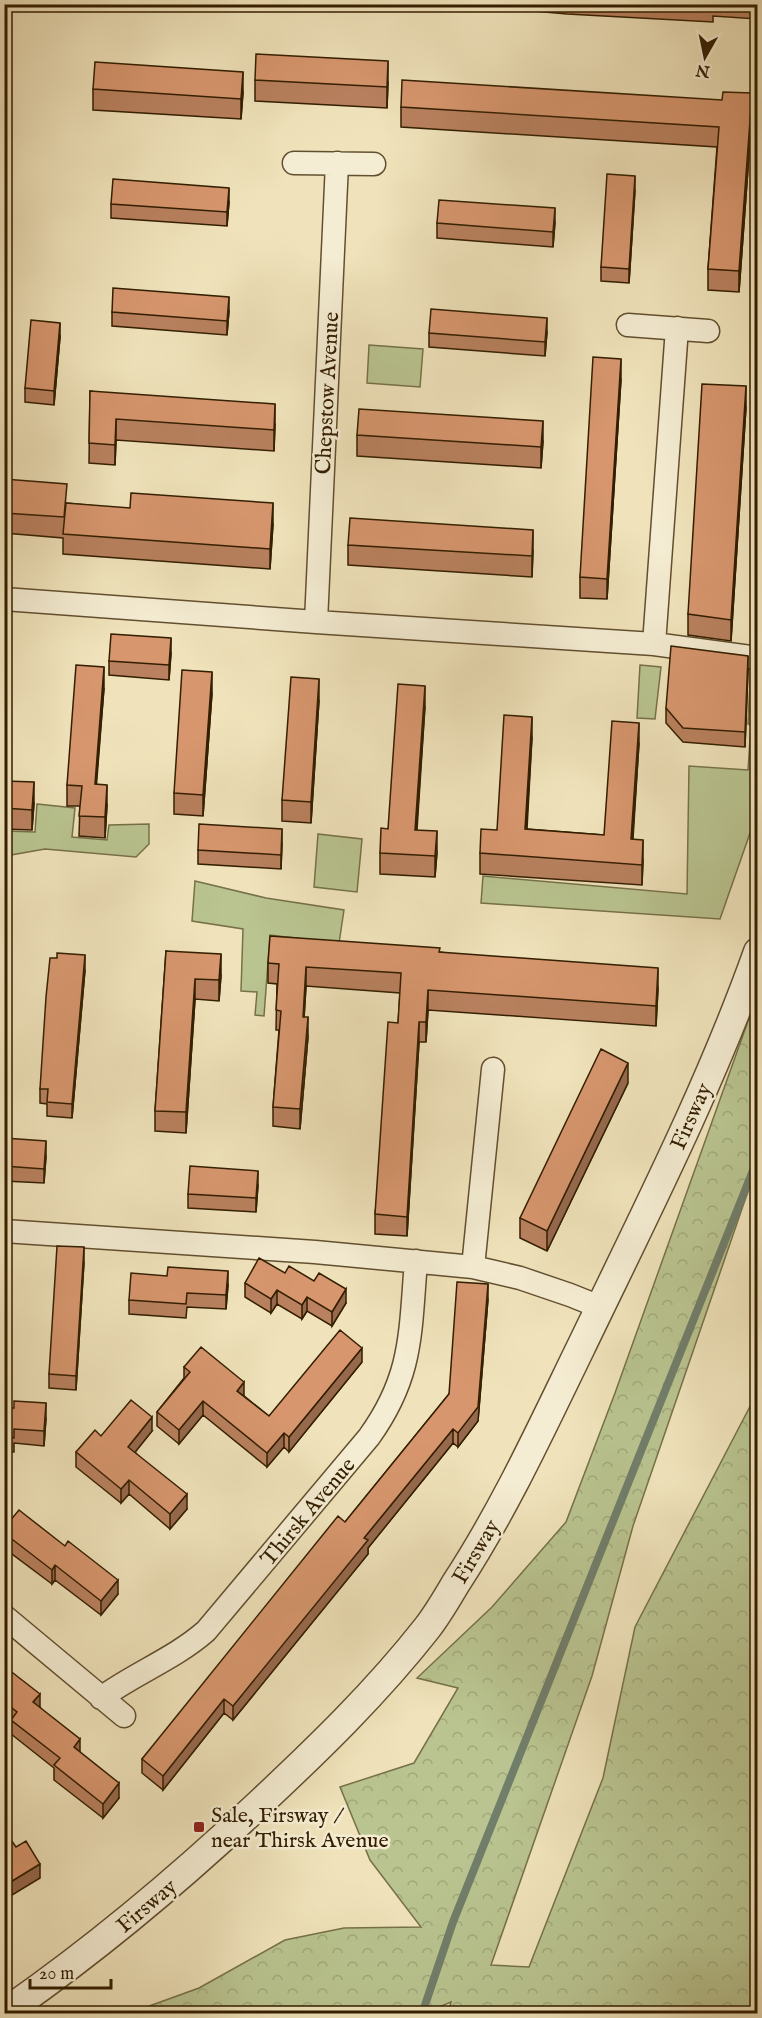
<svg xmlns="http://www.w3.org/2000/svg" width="762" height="2018" font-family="'IM FELL English',serif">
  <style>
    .green { fill: #b9c490; stroke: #767148; stroke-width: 1.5 }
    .forest { fill: url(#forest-crowns); stroke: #767148; stroke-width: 1.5 }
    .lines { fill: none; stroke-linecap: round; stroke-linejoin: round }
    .stream { stroke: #717e6a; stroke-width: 8 }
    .minor-casing { stroke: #624f2f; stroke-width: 25 }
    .tertiary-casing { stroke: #624f2f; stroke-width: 31 }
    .minor { stroke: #f5edd3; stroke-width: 22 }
    .tertiary { stroke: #f5edd3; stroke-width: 28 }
    .wall { fill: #b9815f; stroke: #331e00; stroke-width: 1.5 }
    .shaded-wall { fill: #96694d; stroke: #331e00; stroke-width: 1.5 }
    .building { fill: #d7966e; stroke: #331e00; stroke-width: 1.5 }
    .poi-dot { fill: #8f2418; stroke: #f5edd3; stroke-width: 2 }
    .labels { text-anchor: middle; stroke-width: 5; stroke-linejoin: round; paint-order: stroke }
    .street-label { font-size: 22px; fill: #331e00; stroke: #f5edd3 }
    .poi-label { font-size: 22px; fill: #331e00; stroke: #f5edd3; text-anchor: start }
  </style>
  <defs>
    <pattern id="forest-crowns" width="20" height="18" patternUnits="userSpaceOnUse" patternTransform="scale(1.5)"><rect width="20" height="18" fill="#b9c490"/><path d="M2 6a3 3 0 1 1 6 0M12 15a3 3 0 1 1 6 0" fill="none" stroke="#a0a87a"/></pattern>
  </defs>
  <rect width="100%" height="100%" fill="#f0e3bb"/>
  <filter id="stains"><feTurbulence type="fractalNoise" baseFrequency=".00333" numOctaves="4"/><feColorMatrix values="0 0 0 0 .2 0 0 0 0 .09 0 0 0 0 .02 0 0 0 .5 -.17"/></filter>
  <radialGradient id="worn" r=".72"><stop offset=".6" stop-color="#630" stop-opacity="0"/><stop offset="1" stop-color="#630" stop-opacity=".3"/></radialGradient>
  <path class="green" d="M369,345L423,349L420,387L367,383Z
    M751,661L757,663V813L720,919L481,903L483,876L687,894L689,766L748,770L751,725L748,724Z
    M640,665L661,667L655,719L637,718Z
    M37,804L75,808L72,837L107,840L109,825L149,824V844L136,857L45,849L5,856V831L35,832Z
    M318,834L362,839L357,892L314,887Z
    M195,881L266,898L344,910L339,943L270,935L264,1016L255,1015L257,992L241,991L243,929L192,921Z"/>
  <path class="forest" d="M757,996V1165L633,1526L592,1676L491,1965L529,1967L603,1778L635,1627L757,1393V2013H448L451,2002L422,2014L130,2013L199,1988L285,1940L344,1928L421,1927L370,1860L340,1787L414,1763L458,1688L417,1678L492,1607L566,1522L615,1393Z"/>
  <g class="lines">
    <path class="stream" d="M422,2014L453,1922L758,1158"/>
    <defs>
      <path id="minor" d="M294,163L374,164
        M628,325L708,331
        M4,599L316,622L654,644L758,658
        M316,622L337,163
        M654,644L677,328
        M4,1231L315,1252L473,1267L520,1278L570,1295L600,1307
        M473,1267L493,1069
        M4,1616L124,1716
        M101,1698C135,1673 174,1659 206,1631L369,1437C413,1376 410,1333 416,1261"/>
      <path id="tertiary" d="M4,2013C95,1950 176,1882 257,1806C317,1750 376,1693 427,1628C438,1614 447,1598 456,1583C505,1508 542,1427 581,1347C643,1218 710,1087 758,952"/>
    </defs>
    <use href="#minor" class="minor-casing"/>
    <use href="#tertiary" class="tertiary-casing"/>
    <use href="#minor" class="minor"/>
    <use href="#tertiary" class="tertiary"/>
  </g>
  <path class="wall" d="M120,4H159L158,8Z
    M454,4H758V19L713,16V22L567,14Z
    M255,80L388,82L387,108L255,101Z
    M93,89L243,92L241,119L93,110Z
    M401,107L752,114L739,292L708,290V269L717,147L401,127Z
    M635,190L629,283L601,281V267Z
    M229,202L227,226L111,218V204Z
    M555,222L553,247L437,238V223Z
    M229,311L227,335L112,326V312Z
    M547,332L545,356L429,347V333Z
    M60,337L54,405L25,402V388Z
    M621,379L607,599L580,598V577Z
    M90,391L275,424L274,451L116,440L115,465L89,463Z
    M746,407L731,641L688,635V614Z
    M357,435L543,441L541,468L357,456Z
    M4,479L67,503L273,524L270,569L63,554V538L4,533Z
    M348,545L533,550L532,577L348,565Z
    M171,653L169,680L109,675V661Z
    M748,670L745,747L683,742L666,723V708Z
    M104,688L96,784L107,805L105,838L79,836L80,806H67V785Z
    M212,693L203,816L174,814V793Z
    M319,700L311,823L282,821V800Z
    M425,706L417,830L437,852L435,877L380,874V853L388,829Z
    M532,737L527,829L604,835L639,743L633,839L643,860L642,885L480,874V853L497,830Z
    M4,773L6,781L34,803L32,830L4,829Z
    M282,844L281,869L198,864V850Z
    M166,951L221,975L219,1001L195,999L186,1133L155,1131V1111Z
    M440,952L658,988L656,1026L428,1010L426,1042H419L407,1236L375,1234V1214L398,1023L400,993L306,986L304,1017L308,1037L300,1129L273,1126V1107L279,1030H276L277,984L268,983V963Z
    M85,970L72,1118L47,1116V1104L40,1103V1089Z
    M628,1083L547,1251L520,1238V1218Z
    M4,1138L46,1156L44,1183L4,1181Z
    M258,1185L256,1212L188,1208V1194Z
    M84,1262L76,1390L49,1388V1374Z
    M285,1273L346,1303L332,1326L307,1311L302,1319L277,1304L271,1313L245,1297V1283Z
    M228,1285L226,1309L187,1307L186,1318L129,1314V1300Z
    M488,1299L478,1421L458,1447L453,1443L368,1548V1554L233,1720L224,1713L163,1790L142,1773V1759L345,1522L449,1394Z
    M362,1362L289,1452L284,1447L267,1467L203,1415L179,1444L157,1426V1412L184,1378V1367L244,1396L269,1416Z
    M4,1408L46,1418L44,1446L14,1443V1452L4,1451Z
    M152,1431L135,1452L187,1509L170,1529L129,1494L121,1503L76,1467V1452L101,1436Z
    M4,1528L65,1546L118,1594L101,1615L55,1580L52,1584L4,1548Z
    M4,1666L119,1798L103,1818L54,1780V1768L11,1734V1722L4,1717Z"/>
  <path class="shaded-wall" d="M388,61V82L387,108V87Z
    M243,72V92L241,119V99Z
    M752,93V114L739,292V271Z
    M635,176V190L629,283V269Z
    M229,188V202L227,226V212Z
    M555,208V222L553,247V232Z
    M229,297V311L227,335V321Z
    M547,318V332L545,356V342Z
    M60,323V337L54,405V391Z
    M621,359V379L607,599V579Z
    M746,386V407L731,641V620Z
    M275,404V424L274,451V430Z
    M116,419V440L115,465V445Z
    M543,421V441L541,468V447Z
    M273,503V524L270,569V549Z
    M533,530V550L532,577V556Z
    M171,638V653L169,680V665Z
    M748,656V670L745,747V732Z
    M104,667V688L95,804V784Z
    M212,672V693L203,816V795Z
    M319,679V700L311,823V802Z
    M425,686V706L415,850V830Z
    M532,717V737L525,849V829Z
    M639,723V743L631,860V839Z
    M34,782V803L32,830V810Z
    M107,785V805L105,838V817Z
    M282,829V844L281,869V855Z
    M437,831V852L435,877V856Z
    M643,840V860L642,885V865Z
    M221,954V975L219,1001V980Z
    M85,955V970L72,1118V1104Z
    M306,967V986L303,1036V1017Z
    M658,968V988L656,1026V1006Z
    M195,979V999L186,1133V1112Z
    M428,990V1010L426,1042V1022Z
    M308,1017V1037L300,1129V1109Z
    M419,1022V1042L407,1236V1217Z
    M628,1063V1083L547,1251V1231Z
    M46,1141V1156L44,1183V1169Z
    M258,1171V1185L256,1212V1198Z
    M84,1247V1262L76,1390V1376Z
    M228,1271V1285L226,1309V1295Z
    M488,1284V1299L478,1421L458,1447V1433Z
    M346,1289V1303L332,1326V1312Z
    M277,1290V1304L271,1313V1299Z
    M307,1297V1311L302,1319V1305Z
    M362,1348V1362L289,1452V1437Z
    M244,1382V1396L237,1391Z
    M203,1401V1415L179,1444V1430Z
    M46,1403V1418L44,1446V1431Z
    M152,1417V1431L128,1461V1447Z
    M453,1429V1443L368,1548V1554L233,1720V1706L364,1538Z
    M284,1433V1447L267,1467V1453Z
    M129,1480V1494L121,1503V1489Z
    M187,1494V1509L170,1529V1514Z
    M55,1565V1580L52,1584V1570Z
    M118,1580V1594L101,1615V1601Z
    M40,1694V1708L33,1702Z
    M224,1699V1713L163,1790V1776Z
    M80,1739V1753L74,1747Z
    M119,1783V1798L103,1818V1804Z
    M40,1864V1878L4,1900V1886Z"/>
  <path class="building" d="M652,4H713V8Z
    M256,54L388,61L387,87L255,80Z
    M95,62L243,72L241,99L93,89Z
    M402,80L722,100L723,92L752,93L739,271L708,269L719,127L401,107Z
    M607,174L635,176L629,269L601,267Z
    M113,179L229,188L227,212L111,204Z
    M439,200L555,208L553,232L437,223Z
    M113,288L229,297L227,321L112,312Z
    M431,309L547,318L545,342L429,333Z
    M31,320L60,323L54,391L25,388Z
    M593,357L621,359L607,579L580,577Z
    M702,384L746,386L731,620L688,614Z
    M90,391L275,404L274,430L116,419L115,445L89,443Z
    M359,409L543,421L541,447L357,435Z
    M4,479L67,484L64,517L4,513Z
    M131,493L273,503L270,549L63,534L66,503L130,508Z
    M350,518L533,530L532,556L348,545Z
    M111,634L171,638L169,665L109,661Z
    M671,646L748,656L745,732L683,728L666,708Z
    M76,665L104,667L95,784L107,785L105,817L79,816L82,786L67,785Z
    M182,670L212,672L203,795L174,793Z
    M291,677L319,679L311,802L282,800Z
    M398,684L425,686L415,830L437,831L435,856L380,853L381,828L388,829Z
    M504,715L532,717L525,829L604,835L612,721L639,723L631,839L643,840L642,865L480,853L481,829L497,830Z
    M4,773H6L5,781L34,782L32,810L4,808Z
    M199,824L282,829L281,855L198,850Z
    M270,936L440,948L439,952L658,968L656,1006L428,990L426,1022H419L407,1217L375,1214L388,1022L398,1023L401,973L306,967L303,1017H308L300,1109L273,1107L281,1011L276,1010L279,964L268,963Z
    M166,951L221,954L219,980L195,979L186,1112L155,1111Z
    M57,953L85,955L72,1104L47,1102L48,1089H40L46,997L50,958H57Z
    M601,1049L628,1063L547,1231L520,1218Z
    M4,1138L46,1141L44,1169L4,1166Z
    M190,1166L258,1171L256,1198L188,1194Z
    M57,1246L84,1247L76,1376L49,1374Z
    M259,1258L285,1273L289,1266L314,1281L319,1273L346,1289L332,1312L307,1297L302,1305L277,1290L271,1299L245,1283Z
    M168,1267L228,1271L226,1295L187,1293L186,1304L129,1300L131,1273L167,1276Z
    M457,1282L488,1284L478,1407L458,1433L453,1429L364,1538L368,1540L233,1706L224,1699L163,1776L142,1759L338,1516L345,1522L449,1394Z
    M340,1330L362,1348L289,1437L284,1433L267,1453L203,1401L179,1430L157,1412L190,1372L184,1367L201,1347L244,1382L237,1391L269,1416Z
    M131,1400L152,1417L128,1447L187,1494L170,1514L129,1480L121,1489L76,1452L95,1430L101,1436Z
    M14,1401L46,1403L44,1431L14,1429V1438L4,1437V1408H14Z
    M19,1510L65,1546L68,1541L118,1580L101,1601L55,1565L52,1570L4,1533V1528Z
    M4,1666L40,1694L33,1702L80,1739L74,1747L119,1783L103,1804L54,1765L60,1758L11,1720L17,1712L4,1702Z
    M4,1830L16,1847L26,1841L40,1864L4,1886Z"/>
  <rect class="poi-dot" x="193" y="1821" width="12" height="12" rx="3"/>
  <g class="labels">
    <g class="street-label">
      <text transform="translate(326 393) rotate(-87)" y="8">Chepstow Avenue</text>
      <text transform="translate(690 1116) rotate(-66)" y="8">Firsway</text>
      <text transform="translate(307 1511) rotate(-50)" y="8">Thirsk Avenue</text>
      <text transform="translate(475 1551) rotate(-59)" y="8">Firsway</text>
      <text transform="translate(146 1905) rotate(-40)" y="8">Firsway</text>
    </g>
    <g class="poi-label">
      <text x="211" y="1822">Sale, Firsway /<tspan x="211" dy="25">near Thirsk Avenue</tspan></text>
    </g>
  </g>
  <rect width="762" height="2018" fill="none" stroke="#f0e3bb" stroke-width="24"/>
  <rect x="6" y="6" width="750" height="2006" fill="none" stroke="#331e00" stroke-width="3"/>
  <rect x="12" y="12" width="738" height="1994" fill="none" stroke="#331e00" stroke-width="1.5"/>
  <g transform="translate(705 57) rotate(189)" stroke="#f5edd3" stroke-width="4.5" paint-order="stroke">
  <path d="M0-4.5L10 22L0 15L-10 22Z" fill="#331e00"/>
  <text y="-9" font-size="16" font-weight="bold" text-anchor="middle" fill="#331e00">N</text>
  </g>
  <path d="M30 1979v9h81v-9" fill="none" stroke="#331e00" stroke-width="3"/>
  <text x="39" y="1979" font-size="18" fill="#331e00" stroke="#f5edd3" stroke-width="4.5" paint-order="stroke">20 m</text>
  <rect width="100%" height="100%" filter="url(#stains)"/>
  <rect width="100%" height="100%" fill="url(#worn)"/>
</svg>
